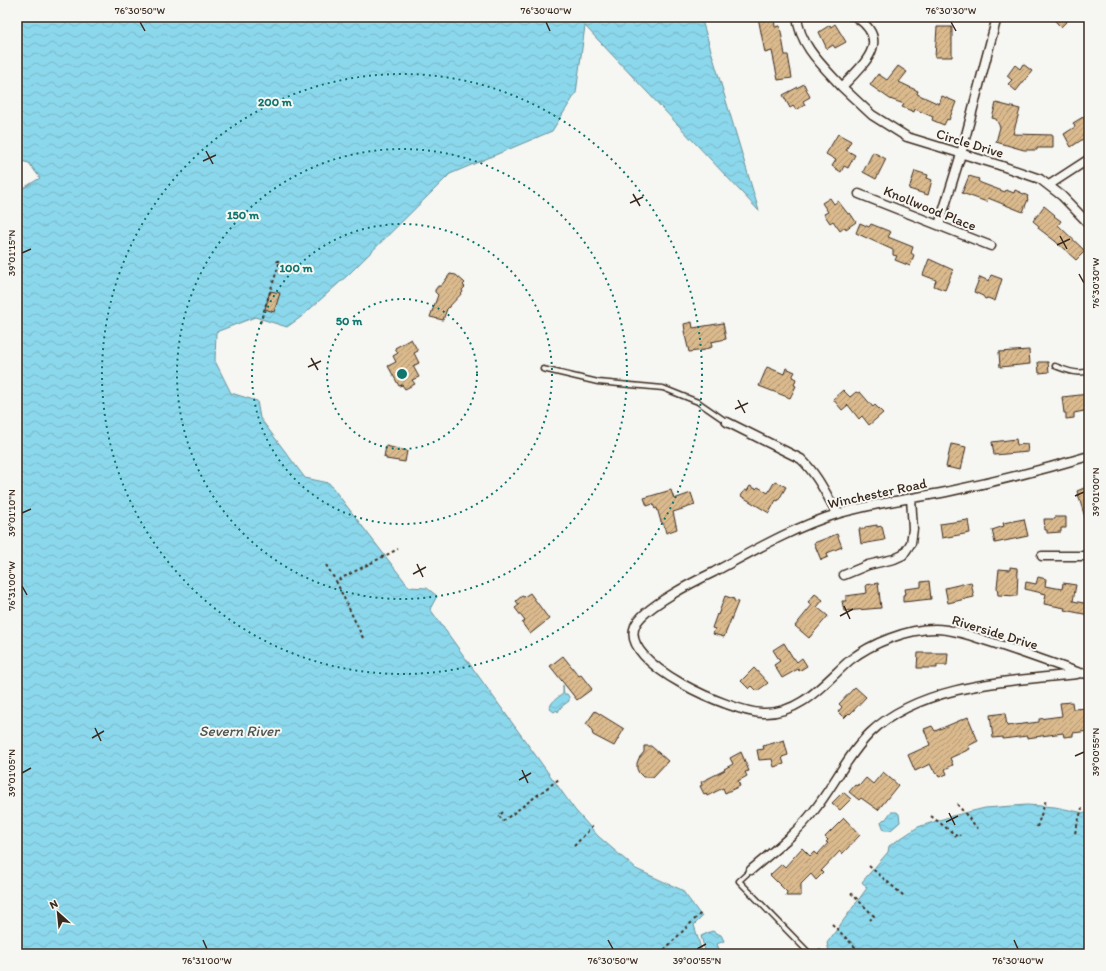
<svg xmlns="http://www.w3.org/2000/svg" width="1106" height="971" font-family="Itim,sans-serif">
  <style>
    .water { fill: url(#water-waves); stroke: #6b9299 }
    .building { fill: url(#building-hatch); stroke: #3b2a1e }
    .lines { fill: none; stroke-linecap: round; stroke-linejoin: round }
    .lane-casing { stroke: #3b2a1e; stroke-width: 7 }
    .street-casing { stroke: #3b2a1e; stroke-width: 11 }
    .path { stroke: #3b2a1e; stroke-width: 2; stroke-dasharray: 3 3; stroke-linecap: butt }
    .lane { stroke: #f6f6f2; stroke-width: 4 }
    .street { stroke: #f6f6f2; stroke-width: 8 }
    .ticks { fill: none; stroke: #3b2a1e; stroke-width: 1.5 }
    .ring { fill: none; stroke: #0f766e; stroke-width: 2; stroke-dasharray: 2 4 }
    .labels { text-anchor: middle; stroke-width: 4; stroke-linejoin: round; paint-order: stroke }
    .street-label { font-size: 14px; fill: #3b2a1e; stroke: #f6f6f2 }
    .water-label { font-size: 15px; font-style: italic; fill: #4f5551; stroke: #f6f6f2 }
    .centre { fill: #0f766e; stroke: #f6f6f2; stroke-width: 2 }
    .ring-label { font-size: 12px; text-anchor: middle; font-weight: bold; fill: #0f766e; stroke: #f6f6f2; stroke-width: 4; stroke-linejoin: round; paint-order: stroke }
    .neatline { fill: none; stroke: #3b2a1e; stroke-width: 1.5 }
    .ticks-label { font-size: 10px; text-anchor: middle; fill: #3b2a1e }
  </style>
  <defs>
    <pattern id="water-waves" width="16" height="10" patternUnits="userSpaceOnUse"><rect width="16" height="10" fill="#8bd7eb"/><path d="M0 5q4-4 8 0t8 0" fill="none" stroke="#79b9c9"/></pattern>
    <pattern id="building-hatch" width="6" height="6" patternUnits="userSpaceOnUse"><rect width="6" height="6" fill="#daba8d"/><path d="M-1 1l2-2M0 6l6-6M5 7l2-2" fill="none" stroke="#b29773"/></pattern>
  </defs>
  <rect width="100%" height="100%" fill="#f6f6f2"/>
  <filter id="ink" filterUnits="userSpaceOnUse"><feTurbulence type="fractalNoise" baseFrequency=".025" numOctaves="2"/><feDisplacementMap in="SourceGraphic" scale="8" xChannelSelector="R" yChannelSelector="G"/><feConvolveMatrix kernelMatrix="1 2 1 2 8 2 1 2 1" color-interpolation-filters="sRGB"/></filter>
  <g filter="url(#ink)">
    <path class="water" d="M17,17H701L759,211L585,26L576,93L552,131L450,174L349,274L301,317L287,327L255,317L216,332L215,361L231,393L257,401L260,418L305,478L329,483L409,587L427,588L437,596L430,609L575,810L598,836L636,869L682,890L702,917L694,925L702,952L705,951L701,936L712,931L721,935L724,941L717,944L721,954H17V192L40,178L29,163L17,160Z
      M563,685L564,694H567L569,697V701L561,707L558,712L557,710L554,712L550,709C550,702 557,698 563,694Z
      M1027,805L1055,807L1089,814V954H826L829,951L827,943L867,888L862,882L888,852L889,846L918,827L952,816L985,808Z
      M891,812H897L899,814L900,822L891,830H884L881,822L884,819L885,820Z"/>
    <path class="building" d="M758,17H774L775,27L780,26L785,55H788L792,78L778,80L772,51L765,53Z
      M1051,17H1071L1061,27Z
      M835,24L846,42L835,48L833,45L827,49L819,32L830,25L831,27Z
      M937,27H952V57H935Z
      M1023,64L1032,71L1016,91L1008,84L1012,80L1007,76L1015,65L1020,69Z
      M898,66L907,72L899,82L918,91L917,94L939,104L942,96L956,102L949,120L947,119L944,125L932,120L933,117L915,109L914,112L902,107L904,104L890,99L870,85L878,74L887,80Z
      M804,84L810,97L803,101L805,105L796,110L793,106L790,108L783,95Z
      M996,103L1020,109L1013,134L1053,135V148H1037V150H1024L996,142L1000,127L996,119L992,118Z
      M1083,117L1089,128V135L1071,147L1064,134L1075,127L1073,123Z
      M838,134L851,141L846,150L855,155L848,168L844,166L841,172L832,166L836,160L826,154Z
      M873,152L886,159L876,179L863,172Z
      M915,171L928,175L927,178L932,180L928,195L909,189Z
      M969,176L979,179L978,181L981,183L1005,192L1006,190L1014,193L1015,190L1028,196L1027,198L1028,199L1023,212L988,198L987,202L962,193Z
      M830,198L834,204L838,201L848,214L850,213L856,222L846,229L845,227L840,231L833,221L830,223L824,214L828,212L822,203Z
      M1044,206L1055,215L1054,216L1061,221L1058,225L1085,251L1076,260L1055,241L1038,228L1039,226L1033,221Z
      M860,223L869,227L871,224L891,232L888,237L913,247L911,253L914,255L910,266L895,260L897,256L893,255V250L856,233Z
      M929,259L953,270L945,290L934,286L936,280L923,275Z
      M450,274L456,275L465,283L463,285L465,287L462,290L463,292L447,309L443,320L430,317L438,295L435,292V290L438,286H441Z
      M991,275L1002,279L995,301L988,298L985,299L983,296L974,292L980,277L989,281Z
      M270,291L280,293L274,312L265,309Z
      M692,322L693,328L723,323L726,339L711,342L712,347L705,349V350L689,352L684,331H685L684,324Z
      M411,339L418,351L414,353L419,363L413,366L419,377L412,380L415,384L405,389L402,385L399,386L388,366L396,362L393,356L398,353L395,348Z
      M1029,350L1030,364L1000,367L999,352Z
      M1038,362H1048L1049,372L1039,373Z
      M767,367L784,374L786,368L795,372L792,377L796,379L794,385L796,386L790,398L759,386Z
      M843,390L850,397L856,392L858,393L860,392L873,407L875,405L883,413L869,425L862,416L859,419L848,405L842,410L833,399Z
      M1089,394V410L1074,413V418L1066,419V413H1064L1062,397Z
      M1016,439L1017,445L1027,444L1028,452L994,455L992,442Z
      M951,444L966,447L961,470L946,467Z
      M386,446L407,451L405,462L386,459V457H384Z
      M775,481L786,487L778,501L776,500L769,513L741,496L745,490L747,491L750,486L756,489L758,487L768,493Z
      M1089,486V524H1087L1077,491Z
      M671,490L674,499L691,493L695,505L673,512L677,529L666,533L664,525L662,522H661L657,508L655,509L653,504L647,506L644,498Z
      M1055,517H1066V528H1061V532L1047,533V530H1045L1044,519H1055Z
      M1024,519L1028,536L995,543L992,530L1004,526L1003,523Z
      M968,520L970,533L942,538L940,524Z
      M877,525V527L882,526L885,540L861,544L859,529H865V527Z
      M837,534L842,547L827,553L828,557L821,560L814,543Z
      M1010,567L1017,568V571H1018L1017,596L998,595L997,587L999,569L1010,570Z
      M1038,577L1046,579L1045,586L1062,589L1063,583L1076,585L1073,601L1089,604V615L1064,610L1065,608L1044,604L1046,594L1025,589L1026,582L1036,584Z
      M929,581L931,599L903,602V595L906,594L905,589L921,587V582Z
      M971,582L974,597L948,603L945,588Z
      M878,583L881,608L844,611L842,601H846V596L867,593L866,585Z
      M530,593L549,619L530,634L522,623L525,621L515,608L519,605L516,601L522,596L524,597Z
      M815,594L823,600L817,607L828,616L809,638L795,626L812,605L808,602Z
      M725,596L734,599V601L738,602L724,637L713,634L715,629L712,628L717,614L718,615Z
      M784,643L793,658H794L797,662L802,658L807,666L799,671L798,669L782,678L774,665L780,661L773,650Z
      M918,653H948L947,665H937V668H917Z
      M563,656L579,676L581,675L592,689L577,700L550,666Z
      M754,668L768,683L757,691L752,686L749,689L741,681Z
      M855,687L866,697L850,714L849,713L844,718L838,712L842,707L839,704Z
      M1072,702L1073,709L1089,708V731L1073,733V736L1064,737L1063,733L1027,738V736L1003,739V737L993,738L990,715L1005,713L1007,726L1039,722V719L1062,716L1060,703Z
      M595,711L624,729L614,746L593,735L591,728L586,724Z
      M968,717L978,741L968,746L970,749L950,758L953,765L945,769L947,774L939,777L937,772L935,773L934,770H933L930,764L915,771L908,755L930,745L924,729L932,726L935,731Z
      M784,740L788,755L782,757L784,764L774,767L772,759L759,760L757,750L764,749L763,746Z
      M644,746H651L668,761L653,777H643L639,773L637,769V763L639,758L644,752Z
      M741,752L749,771L745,772L747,776L738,781L740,786L725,793L723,788L707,796L706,793L704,794L700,786L702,785L701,782L725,770L724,769L733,764L730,758Z
      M883,772L898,785L878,810L861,798L859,800L849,792L855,785L857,786L858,784L860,785L866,778L873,784Z
      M843,792L851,799L840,810L832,803Z
      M844,818L860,835L842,854L840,851L821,871L823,873L816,880L811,874L801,884V896H786L787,892L770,875L782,864L785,867L802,848L810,856L814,852L817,855L828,843L826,842L828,840L825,837Z"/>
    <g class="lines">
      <defs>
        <path id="lane" d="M1055,366C1066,370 1077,375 1089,371
          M543,369L598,382L663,388L698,402L727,422
          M751,870L739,881L810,954"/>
        <path id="street" d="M797,17C800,46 823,66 842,87C862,65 893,42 856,17
          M842,87L872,115L907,137L999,165L1040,179L1062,196L1089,224
          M1049,185L1089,159
          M859,194L991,246
          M939,225L961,154L997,17
          M727,422L801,459C817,474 826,494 837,513
          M1089,456C1042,470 994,482 946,492C910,499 873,503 837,514C794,527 753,551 714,572C695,581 642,608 635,626C619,664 732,712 762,713C800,715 824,683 850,660C872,643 907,629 935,629C951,629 969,635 984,640C1016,650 1048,662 1080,673L1089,674
          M1042,556H1089
          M844,575L868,565L894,559L903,555L911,543L913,529L911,498
          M751,870C772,852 796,834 813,812C833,787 847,756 870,733C921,684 1010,681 1077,674"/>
      </defs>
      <use href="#lane" class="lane-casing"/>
      <use href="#street" class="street-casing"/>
      <path class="path" d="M260,323L280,261H275
        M326,565L336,581
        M363,638L336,581L398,549
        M957,804L978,829
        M503,812L499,816L503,821L559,779
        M931,816L958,837L960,835
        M1037,827L1046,800
        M1075,833L1082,808
        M574,846L593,826
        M869,866L904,896
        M851,893L874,916L870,920
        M832,924L855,947L851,950
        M819,950L824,954
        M660,954L702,912"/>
      <use href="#lane" class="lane"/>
      <use href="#street" class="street"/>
    </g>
  </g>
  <path class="ticks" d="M140,22L145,31M546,22L550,31M951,22L956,31M206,151L213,164M203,161L216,155M633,194L640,206M630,203L643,197M1060,236L1067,249M1057,245L1070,239M22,253L31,249M1079,274L1084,283M311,358L318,370M308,367L321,361M738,400L745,413M735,409L748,403M1075,496L1084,492M22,513L31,509M417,564L423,577M413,574L426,567M22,586L27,595M844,606L850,619M840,616L853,609M95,728L101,741M92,738L104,731M1075,756L1084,752M522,770L528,783M22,773L31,768M519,780L531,773M949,813L955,825M946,822L958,816M203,940L207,949M608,940L613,949M1014,940L1018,949M697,949L706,944"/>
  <g class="ring">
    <circle cx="402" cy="374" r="75"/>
    <circle cx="402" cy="374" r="150"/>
    <circle cx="402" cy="374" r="225"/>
    <circle cx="402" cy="374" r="300"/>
  </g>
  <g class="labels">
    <g class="street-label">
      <text transform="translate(970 143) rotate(17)" y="5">Circle Drive</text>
      <text transform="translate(930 208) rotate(22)" y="5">Knollwood Place</text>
      <text transform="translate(877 493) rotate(-12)" y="5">Winchester Road</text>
      <text transform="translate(995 632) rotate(17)" y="5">Riverside Drive</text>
    </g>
    <g class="water-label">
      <text x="239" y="736">Severn River</text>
    </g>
  </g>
  <circle cx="402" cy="374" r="6" class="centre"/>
  <g class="ring-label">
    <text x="275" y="106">200 m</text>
    <text x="243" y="219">150 m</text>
    <text x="296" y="272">100 m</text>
    <text x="349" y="325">50 m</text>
  </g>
  <rect width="1106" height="971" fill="none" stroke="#f6f6f2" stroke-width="44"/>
  <g transform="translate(58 913) rotate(333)" stroke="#f6f6f2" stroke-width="3" paint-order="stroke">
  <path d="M0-3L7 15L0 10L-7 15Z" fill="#3b2a1e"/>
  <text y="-6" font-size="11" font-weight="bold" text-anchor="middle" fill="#3b2a1e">N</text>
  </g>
  <rect x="22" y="22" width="1062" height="927" class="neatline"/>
  <g class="ticks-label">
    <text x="140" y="14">76°30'50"W</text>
    <text x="546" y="14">76°30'40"W</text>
    <text x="951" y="14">76°30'30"W</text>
    <text transform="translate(11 253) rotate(-90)" y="4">39°01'15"N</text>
    <text transform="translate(1095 283) rotate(-90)" y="4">76°30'30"W</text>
    <text transform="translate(1095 492) rotate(-90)" y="4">39°01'00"N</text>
    <text transform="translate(11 513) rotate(-90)" y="4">39°01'10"N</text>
    <text transform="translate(11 586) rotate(-90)" y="4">76°31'00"W</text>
    <text transform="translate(1095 752) rotate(-90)" y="4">39°00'55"N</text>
    <text transform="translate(11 773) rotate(-90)" y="4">39°01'05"N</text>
    <text x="207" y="964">76°31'00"W</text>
    <text x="613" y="964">76°30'50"W</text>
    <text x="697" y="964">39°00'55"N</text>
    <text x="1018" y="964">76°30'40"W</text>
  </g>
</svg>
